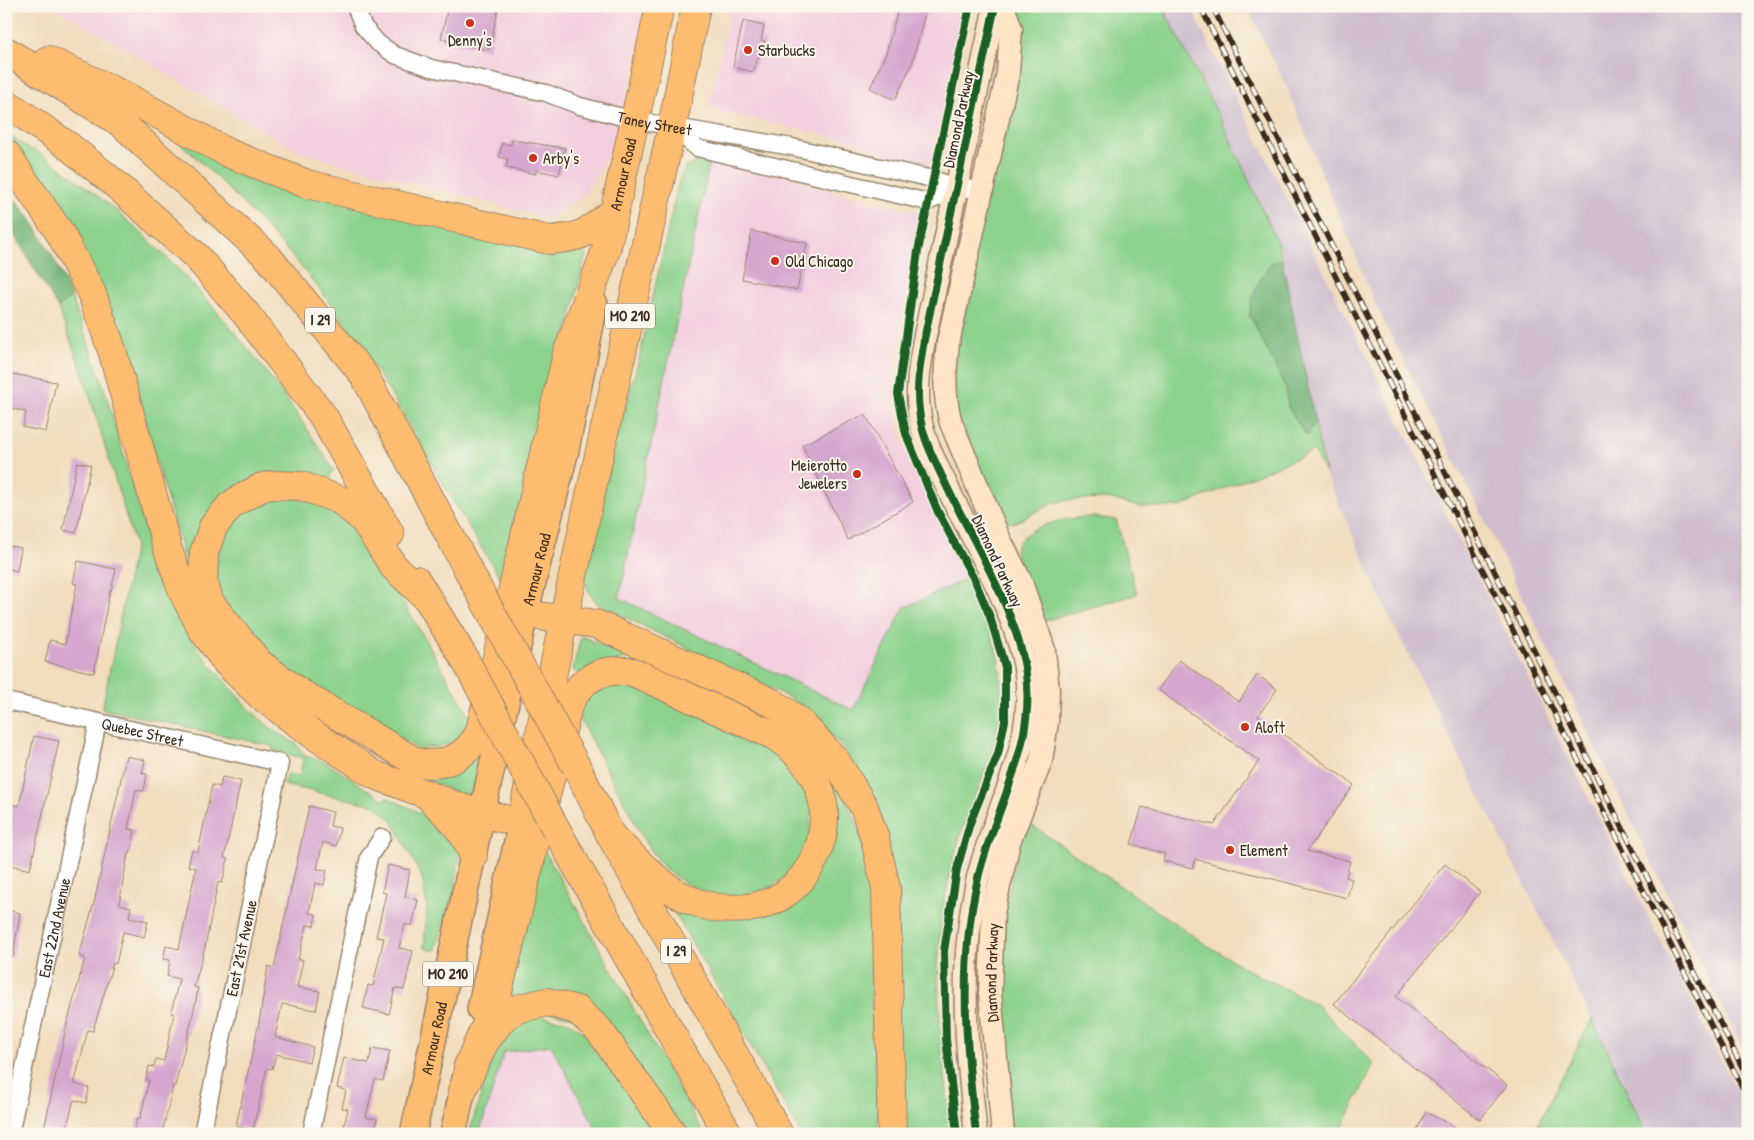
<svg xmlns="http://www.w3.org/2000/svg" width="1754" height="1140" font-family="'Patrick Hand',sans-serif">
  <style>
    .built { fill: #f3cfdf }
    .industrial { fill: #cfbdce }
    .green { fill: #8cd28c; stroke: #647e55 }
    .forest { fill: #71b478; stroke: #566f4b }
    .building { fill: #d6a6cf }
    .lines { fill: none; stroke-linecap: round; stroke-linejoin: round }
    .street-casing { stroke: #96836c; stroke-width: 19 }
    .secondary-casing { stroke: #96836c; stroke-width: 25 }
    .primary-casing { stroke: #96836c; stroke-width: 28 }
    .highway-casing { stroke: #96836c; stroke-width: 30 }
    .street { stroke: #fff; stroke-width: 16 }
    .secondary { stroke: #ffe4c6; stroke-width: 22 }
    .primary { stroke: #febc70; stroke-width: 25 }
    .highway { stroke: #febc70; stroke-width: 28 }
    .rail-casing { stroke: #3b2a1e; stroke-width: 5.5 }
    .rail { stroke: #fbf7ec; stroke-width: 4; stroke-dasharray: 11; stroke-linecap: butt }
    .highway-bridge-casing { stroke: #96836c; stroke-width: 30; stroke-linecap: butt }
    .highway-bridge { stroke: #febc70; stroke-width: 28 }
    .cycleway-casing { stroke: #fbf7ec; stroke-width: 11 }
    .cycleway { stroke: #1b5e20; stroke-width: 8 }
    .poi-dot { fill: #c8321e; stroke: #fbf7ec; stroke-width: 2 }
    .labels { text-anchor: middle; stroke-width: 4; stroke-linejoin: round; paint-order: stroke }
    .shield { fill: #fbf7ec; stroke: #75685c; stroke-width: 1 }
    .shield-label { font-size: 15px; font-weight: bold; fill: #3b2a1e }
    .poi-label { font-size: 16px; fill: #3b2a1e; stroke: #fbf7ec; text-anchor: start }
    .street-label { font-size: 16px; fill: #3b2a1e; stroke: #fbf7ec }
  </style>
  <rect width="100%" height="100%" fill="#fbf7ec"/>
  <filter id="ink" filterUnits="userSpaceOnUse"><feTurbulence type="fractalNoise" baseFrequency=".02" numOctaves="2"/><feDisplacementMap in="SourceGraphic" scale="10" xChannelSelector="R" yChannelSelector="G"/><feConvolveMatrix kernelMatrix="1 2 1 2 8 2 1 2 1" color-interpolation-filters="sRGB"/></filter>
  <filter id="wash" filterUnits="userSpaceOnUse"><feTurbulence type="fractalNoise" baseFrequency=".0096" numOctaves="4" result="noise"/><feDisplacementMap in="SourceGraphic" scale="20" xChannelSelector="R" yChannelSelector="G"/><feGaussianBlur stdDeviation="1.12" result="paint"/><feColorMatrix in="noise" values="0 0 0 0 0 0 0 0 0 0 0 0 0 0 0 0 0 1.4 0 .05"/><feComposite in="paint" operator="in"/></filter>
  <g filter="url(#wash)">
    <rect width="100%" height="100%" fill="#f1dcbb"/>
    <path class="built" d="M53,6H645L620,133L585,195L547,218L299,152Z
      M731,6H965L930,167L902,160L852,141L709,109Z
      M710,161L793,178L836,193L919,212L894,372L893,406L906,452L966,579L904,608L853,711L619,598Z
      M551,1045L599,1134H479L504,1052Z"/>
    <path class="industrial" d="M1162,6H1190L1748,1114V1134H1647L1592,1019L1388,614L1325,473L1278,244L1222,122Z
      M1247,6H1748V1059L1480,511L1376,306L1287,88Z"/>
    <path class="green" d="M1015,6H1162L1222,122L1278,244L1282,260L1270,264L1250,315L1286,388L1288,407L1306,436L1315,422L1325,473L1314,451L1179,507H1138L1111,499L1068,500L1056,502L1014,523L1002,521L947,397Z
      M6,133L32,151L34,149C61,168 88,187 113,208C200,283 274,374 334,471L330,474L331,479L327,478L325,482L253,480L193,589L125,350L6,142Z
      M169,133L214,154L588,246L506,586C449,502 405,408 346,325C296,253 233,191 169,133Z
      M697,161H710L619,598L853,710L904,608L966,579C979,606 994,633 999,663C1008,720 988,765 967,817C956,844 949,875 944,904C931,981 943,1057 952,1134H898L874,800L864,779L841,745L792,699L598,604L590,594L584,579L616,440L639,359L679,180L686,167Z
      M71,296L102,381L161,585L173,611L203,656L246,706L268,726L296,744L305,756L325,762L384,800L386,797L440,822L461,848L454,894L435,951L424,948L427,907L422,877L391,819L375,805L284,785L287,774L300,776L303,758L272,750V746L102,709L135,545L83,374L58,308Z
      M283,495L325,505L353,528L381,564L472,720C461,739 446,749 425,747L422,751L279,666L226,607L219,590L216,572L221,540L233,521L255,502Z
      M1095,517L1116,520L1137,594L1044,621L1015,552C1019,524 1073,517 1095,517Z
      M581,636L626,656L623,660L578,675L573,669Z
      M627,683L770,746L799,771L812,807L809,839L797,865L776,884L753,895L718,896L690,886L667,871L649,849L576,712C592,691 600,684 627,683Z
      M487,745L473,799L412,774Z
      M833,771L858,826L869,868L871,991L879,1134H801L670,904L802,890L824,776Z
      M1024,820L1202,942L1248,970L1317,1005L1374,1064L1339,1134H1007L992,968Z
      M544,850L704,1134H682L603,1021L503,1006Z
      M540,1016L569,1022L587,1035L659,1134H599L551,1045L504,1052L479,1134H469L497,1042L519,1022Z
      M1592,1019L1647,1134H1533Z"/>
    <path class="forest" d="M6,189C12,198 20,205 26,213C44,239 59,267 71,296L58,308L6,221Z
      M1282,260L1315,422L1306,436L1288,406L1286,388L1250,315C1250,295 1260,280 1270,264Z"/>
    <g id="blocks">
      <path class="building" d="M448,6H499L489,50L441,39Z
        M899,6H927L912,64L895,100L870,88L886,53Z
        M743,21L764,26L761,40L765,41L762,55H759L753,72L733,67Z
        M512,140L565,148L559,175L536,170V174L506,168L508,159L499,157L502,143L511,145Z
        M752,231L807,243L797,290L742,279Z
        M6,373L56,382L46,432L23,427L26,412L6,407Z
        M865,414L913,502L848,540L802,445Z
        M77,462L91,465L76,533L63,530Z
        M6,545L21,548L17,571L6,568Z
        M78,561L116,569L111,591L110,590L94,673L45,662L50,640L65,644L77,584L73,583Z
        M1179,660L1239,702L1257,675L1277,689L1258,716L1354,785L1307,851L1350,861L1346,877L1352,879L1347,898L1195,859L1193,868L1163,861L1165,854L1131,844L1142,807L1214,825L1259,761L1158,690Z
        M34,736L59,741L30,870L6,864V803L19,806Z
        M126,756L145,760L142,773L147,774L144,791L136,790L128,829L135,830L130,854H128L119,904L131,907L129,917L148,921L144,937L123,932L116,964L113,963L93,1031L88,1030L74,1084L89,1088L86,1103L74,1100L65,1134L44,1129L67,1024L85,958L79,956L95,899Z
        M222,777L241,781L224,858L228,859L222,883L218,882L205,947L194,987L198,988L194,1010L175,1086H173L162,1134H134L137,1118L140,1119L149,1080H146L149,1066L154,1067L156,1059L164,1061L174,1014L171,1013L179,979L167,976L170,960L163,959L166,946L179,949L196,868L188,866L192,850L198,852L212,785L220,787Z
        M309,806L333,812L330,826L340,828L336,846L323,842L317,869L327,870L324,885L315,883L309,913L316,914L314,926L307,925L298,959L303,960L297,987L320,991L316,1010L282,1004L275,1037L313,1047L309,1062L276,1054L272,1069L267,1068L253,1130L236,1126L259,1023L268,966L274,968Z
        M1445,864L1480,892L1396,997L1507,1085L1480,1120L1334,1004Z
        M388,865L410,870L405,897L418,900L412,926L405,924L399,948L413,951L404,990L395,988L389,1014L363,1008L368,985L373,986L384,938L376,937L386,893L382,892Z
        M6,910L20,913L13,957L6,956Z
        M372,1048L390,1051L383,1081L375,1079L366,1117L377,1119L374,1134H342L348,1109L342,1108L346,1090L337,1088L344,1058L369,1063Z
        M1426,1112L1468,1134H1415Z"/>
    </g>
  </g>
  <g filter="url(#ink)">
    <use href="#blocks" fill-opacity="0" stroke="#96836c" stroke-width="1"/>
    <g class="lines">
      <defs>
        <g id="street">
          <path id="s1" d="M355,6L363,26L378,43L395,55L431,68L546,93L580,106L634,120L792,147L933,179L958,188L982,190"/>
          <path d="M672,127L697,148L928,202L958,188"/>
          <path id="s2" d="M6,701L280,763L202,1134"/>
          <path id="s3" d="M10,1134L98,722"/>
          <path d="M311,1134L369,857L382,837"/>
        </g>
        <g id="secondary">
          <path d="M976,1134C966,1048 958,963 978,878C994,810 1036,747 1026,674C1018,615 976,546 949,491C937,465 922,440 919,410C916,387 920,364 924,340L995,6"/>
          <path id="s4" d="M1003,1134L990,993L993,913L1009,842L1041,761L1047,722L1048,690L1044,650L1021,582L999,538L951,423C943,395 945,371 948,343L1008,73L1011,29L1003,6"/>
        </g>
        <g id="primary">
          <path d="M480,1009L521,823"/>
          <path id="s5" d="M413,1134L525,614L566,450L595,304"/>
          <path d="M453,1134L467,1070"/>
        </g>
        <g id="highway">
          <path d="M6,51L121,123L267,256L364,375L482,596"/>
          <path d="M48,60L127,97L228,153L307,184L549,240C586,237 586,233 614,211"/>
          <path d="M6,103L67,145L113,182L196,256L246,314L323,416L390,534"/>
          <path d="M6,154L60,233L92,294L112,350L167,547L183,592L202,629L227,663L260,695L308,731L375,775L465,809L521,823L588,505L672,127L696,6"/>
          <path d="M416,580L463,656"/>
          <path id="s6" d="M425,596L394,567L364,520L340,500L302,486L273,485L262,487L240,499L230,506L213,527L204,553L203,581L210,603L260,664L300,693L414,761C441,770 468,757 480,731L567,354L606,250L660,6"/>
          <path d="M525,614L596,624L773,703L800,722L836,761L864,807L875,839L886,888L892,1134"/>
          <path d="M576,766L611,836L779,1134"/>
          <path d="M433,801C451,818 465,832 473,855"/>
          <path d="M558,833L728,1134"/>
          <path d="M468,1066L495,1004L568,706C581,677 603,667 633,672L775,736C791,747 805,759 814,777C836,817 820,870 783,895C758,912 722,912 695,902C662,890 636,859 611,836"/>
          <path d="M462,1091L484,1043L503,1018L517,1009L547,1002L577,1010L599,1030L673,1134"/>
        </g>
      </defs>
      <use href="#street" class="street-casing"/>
      <use href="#secondary" class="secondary-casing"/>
      <use href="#primary" class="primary-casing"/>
      <use href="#highway" class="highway-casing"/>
      <use href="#street" class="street"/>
      <use href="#secondary" class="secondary"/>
      <use href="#primary" class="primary"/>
      <use href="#highway" class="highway"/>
      <defs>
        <path id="rail" d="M1200,6L1748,1099
          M1212,6L1748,1079"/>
      </defs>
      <use href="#rail" class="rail-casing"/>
      <use href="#rail" class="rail"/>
      <defs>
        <path id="highway-bridge" d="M482,596L576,766
          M463,656L558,833"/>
      </defs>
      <use href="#highway-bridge" class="highway-bridge-casing"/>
      <use href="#highway-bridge" class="highway-bridge"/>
      <defs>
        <path id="cycleway" d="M957,1134L946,1039L944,951L957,869L970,823L998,754L1005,721V667L990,617L976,583L938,512L906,434L898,394L918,251L970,6
          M976,1134C966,1048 958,963 978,878C994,810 1036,747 1026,674C1018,615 976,546 949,491C937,465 922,440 919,410C916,387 920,364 924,340L995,6"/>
      </defs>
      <use href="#cycleway" class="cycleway-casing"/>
      <use href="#cycleway" class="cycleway"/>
    </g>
  </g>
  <g class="poi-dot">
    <circle cx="470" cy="23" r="5"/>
    <circle cx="748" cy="50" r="5"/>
    <circle cx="533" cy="158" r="5"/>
    <circle cx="775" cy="261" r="5"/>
    <circle cx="857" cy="474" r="5"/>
    <circle cx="1245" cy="727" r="5"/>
    <circle cx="1230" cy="850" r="5"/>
  </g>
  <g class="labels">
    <g class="shield">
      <rect x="605" y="303.5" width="50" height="25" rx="4"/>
      <rect x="305" y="307.5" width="30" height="25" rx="4"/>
      <rect x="661" y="938.5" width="30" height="25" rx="4"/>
      <rect x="423" y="961.5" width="50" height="25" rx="4"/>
    </g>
    <g class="shield-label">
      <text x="630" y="321">MO 210</text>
      <text x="320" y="325">I 29</text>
      <text x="676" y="956">I 29</text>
      <text x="448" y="979">MO 210</text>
    </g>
    <g class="poi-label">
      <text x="470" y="46" text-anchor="middle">Denny's</text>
      <text x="758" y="56">Starbucks</text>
      <text x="543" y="164">Arby's</text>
      <text x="785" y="267">Old Chicago</text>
      <text x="847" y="471" text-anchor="end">Meierotto<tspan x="847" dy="18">Jewelers</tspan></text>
      <text x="1255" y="733">Aloft</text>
      <text x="1240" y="856">Element</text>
    </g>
    <g class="street-label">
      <text transform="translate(958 119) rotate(-78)" y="6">Diamond Parkway</text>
      <text dy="6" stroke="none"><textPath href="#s1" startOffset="334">Taney Street</textPath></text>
      <text dy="6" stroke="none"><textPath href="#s6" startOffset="1269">Armour Road</textPath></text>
      <text transform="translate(998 561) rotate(65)" y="6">Diamond Parkway</text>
      <text dy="6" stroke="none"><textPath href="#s5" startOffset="578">Armour Road</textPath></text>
      <text dy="6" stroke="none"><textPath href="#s2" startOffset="140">Quebec Street</textPath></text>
      <text dy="6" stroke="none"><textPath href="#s3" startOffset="211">East 22nd Avenue</textPath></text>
      <text transform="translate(241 948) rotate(-78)" y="6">East 21st Avenue</text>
      <text dy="6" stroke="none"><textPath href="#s4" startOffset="162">Diamond Parkway</textPath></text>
      <text dy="6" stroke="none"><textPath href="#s5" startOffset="98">Armour Road</textPath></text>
    </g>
  </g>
  <rect width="1754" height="1140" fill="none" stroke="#fbf7ec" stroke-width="25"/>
</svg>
